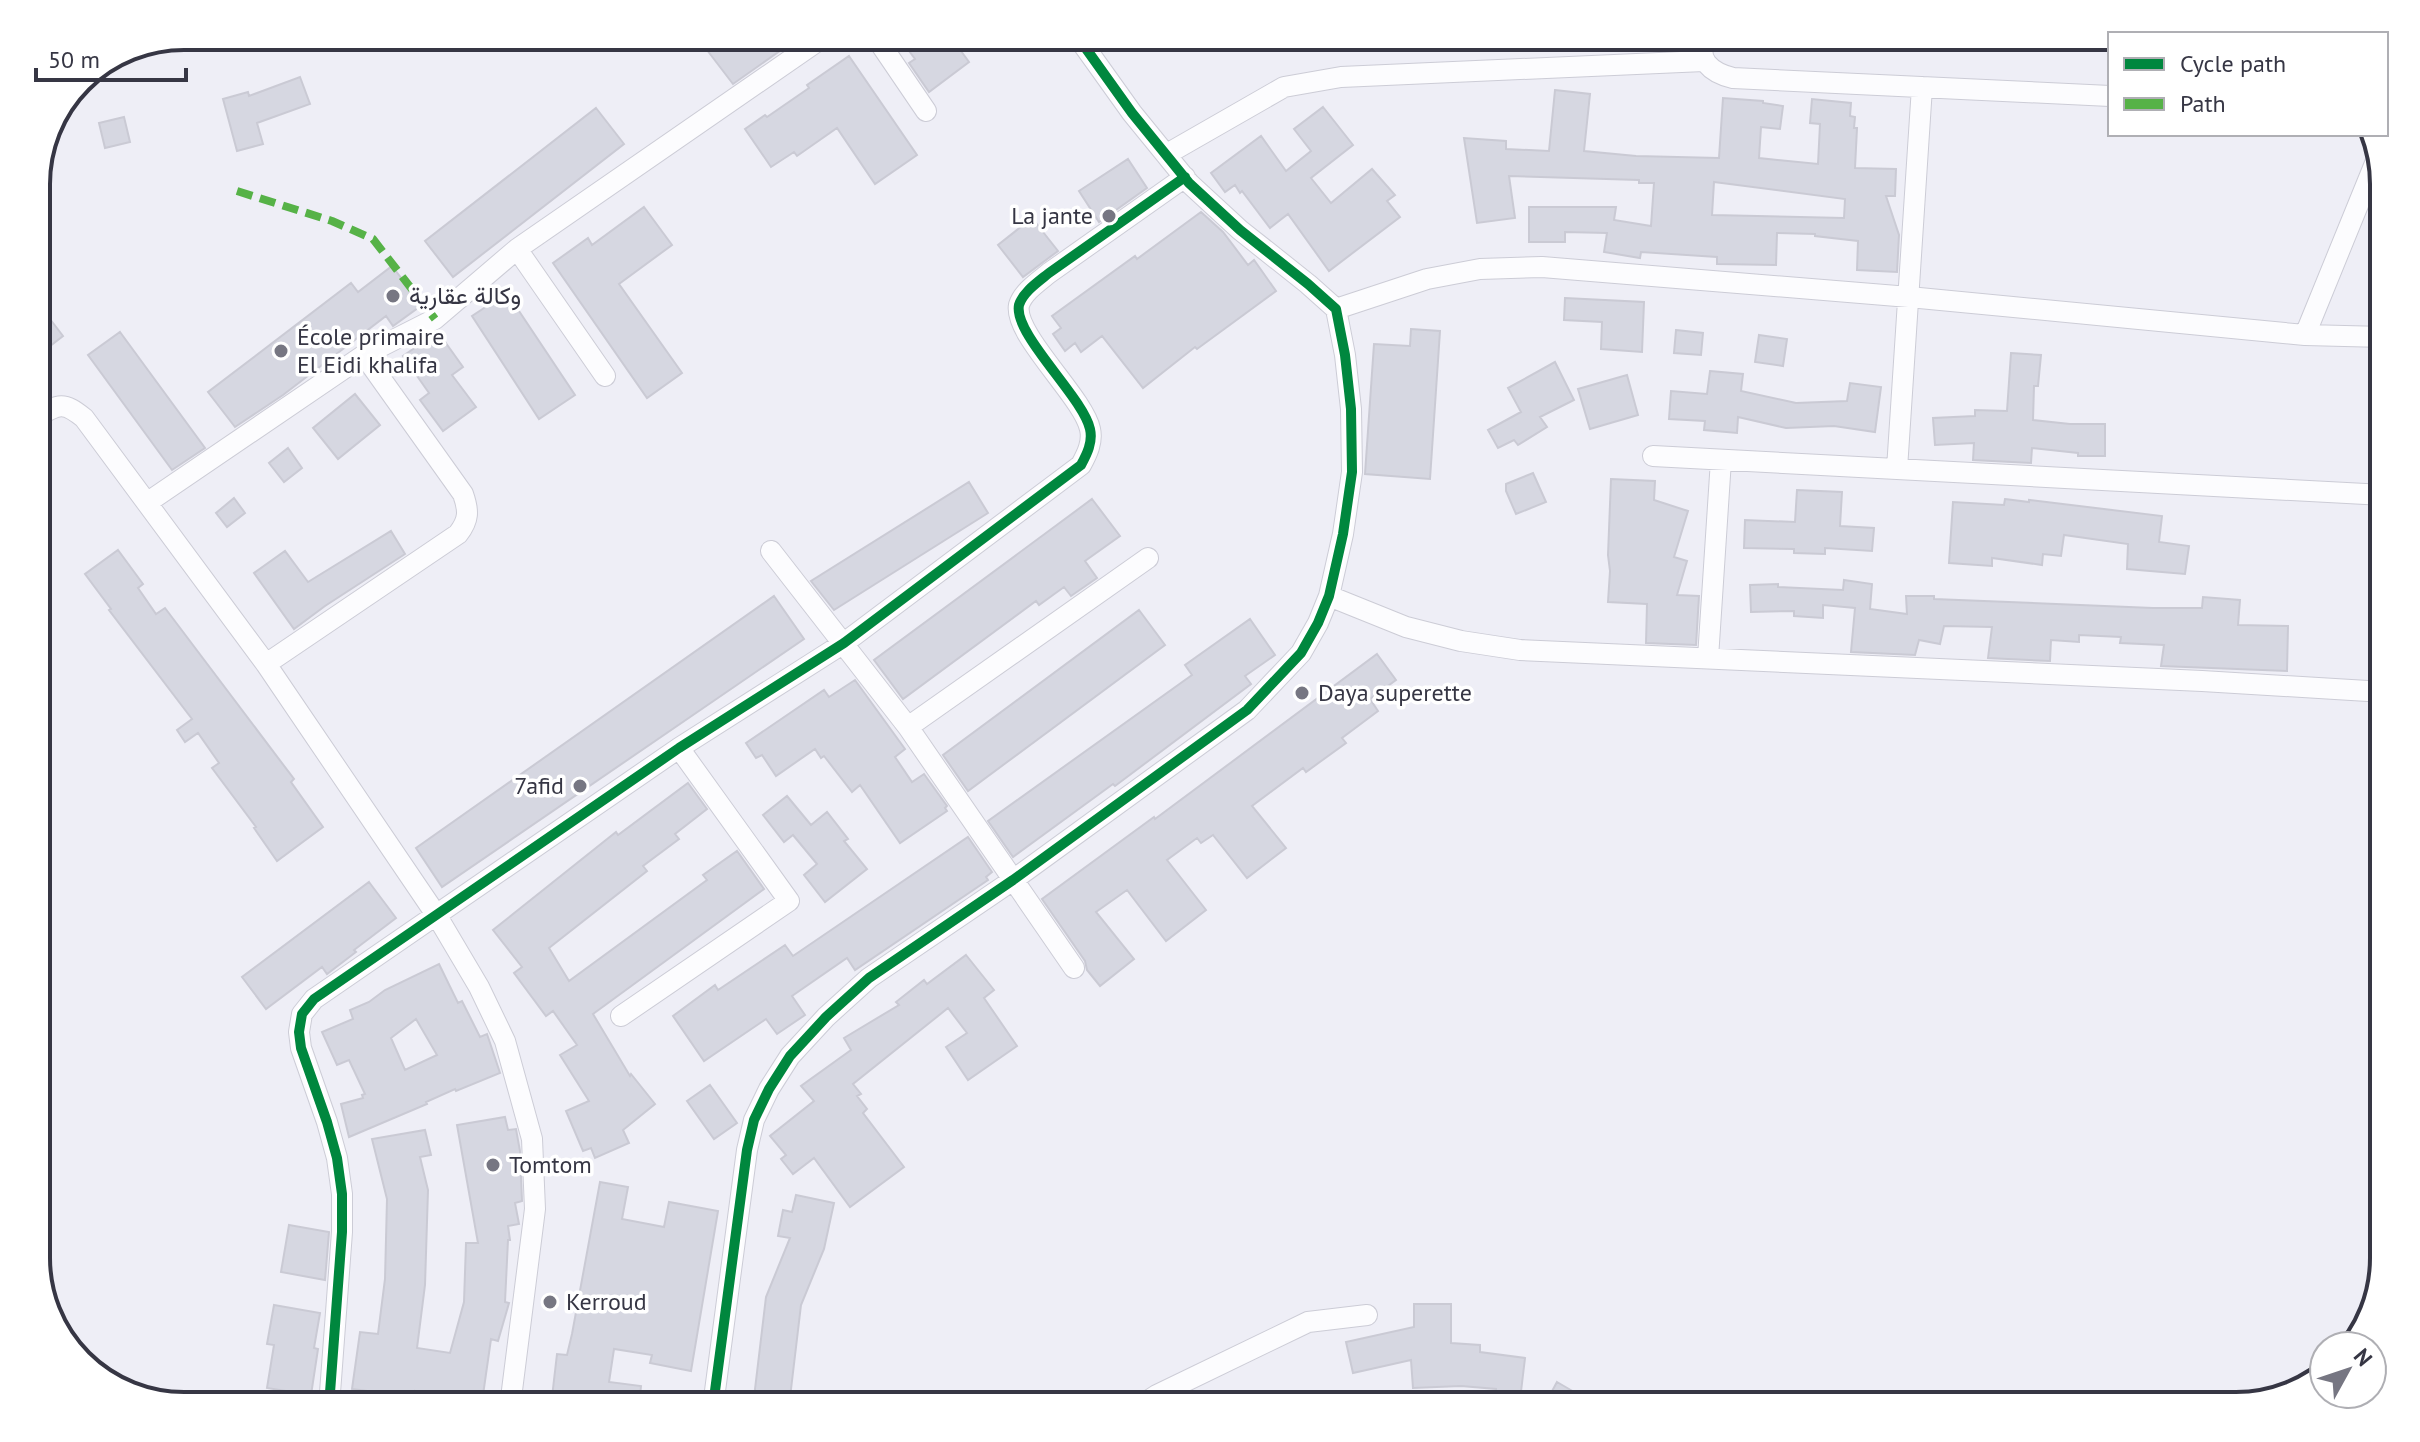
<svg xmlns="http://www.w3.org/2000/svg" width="2420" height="1442" font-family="'PT Sans',Vazirmatn,sans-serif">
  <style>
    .building { fill: #d6d7e1; stroke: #cacad4; stroke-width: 2; fill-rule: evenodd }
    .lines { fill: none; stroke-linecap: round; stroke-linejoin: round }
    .minor-casing { stroke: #ccccd6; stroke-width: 22 }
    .minor { stroke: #fcfcfe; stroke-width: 20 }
    .quiet { stroke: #56b247; stroke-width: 8; stroke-dasharray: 16 8; stroke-linecap: butt }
    .cycleway-casing { stroke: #fff; stroke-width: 15 }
    .cycleway { stroke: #00873e; stroke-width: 10 }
    .poi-dot { fill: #767682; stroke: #fff; stroke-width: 3 }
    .labels { text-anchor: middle; stroke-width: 7; stroke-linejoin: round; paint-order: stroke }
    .poi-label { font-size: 24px; fill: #363644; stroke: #fff; text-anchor: start }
    .rim { fill: none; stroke: #363644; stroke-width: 4 }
  </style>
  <rect width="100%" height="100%" fill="#eeeef6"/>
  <path class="building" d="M726,36H801L733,84L707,50Z
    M898,36H950L969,62L929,92L909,63L915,59Z
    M849,56L917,155L875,184L837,128L797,156L794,152L771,167L745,129L765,115L767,117L809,88L807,85Z
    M300,77L310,104L257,123L263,144L237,151L223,99L248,92L249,96Z
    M1555,90L1590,94L1584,151L1636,156L1719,158L1723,98L1763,101V103L1783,106L1780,129L1761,127L1759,158L1818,164L1820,124L1810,123L1812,99L1851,103L1850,116L1855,117L1854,128H1857L1855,168L1896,169L1895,196H1886L1899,235L1897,272L1857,270L1858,241L1815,236V234L1777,233L1776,265L1717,264V257L1641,252L1640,258L1604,252L1607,233L1565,232V242H1529V207H1616L1614,220L1651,226L1654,183H1639V180L1509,176L1515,218L1477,223L1464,138L1506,141V149L1549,151ZM1714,182L1845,199L1844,218L1712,215Z
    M1323,107L1353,145L1311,178L1331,203L1372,169L1395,195L1387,201L1400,217L1329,271L1288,214L1270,228L1242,191L1240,193L1235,185L1225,192L1211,173L1261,136L1286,171L1311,151L1294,129Z
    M596,108L624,144L453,277L425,241Z
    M124,117L130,142L105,148L99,123Z
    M1128,159L1147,188L1099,222L1079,191Z
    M644,207L672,245L619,284L682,373L647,398L553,263L588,238L592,245Z
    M1201,212L1223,232L1248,265L1254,260L1276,291L1197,349L1195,347L1143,388L1102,336L1081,352L1075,343L1065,351L1053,334L1061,328L1052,316L1135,256L1137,259Z
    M1032,218L1058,251L1023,277L998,245Z
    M392,266L422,305L393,326L386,316L283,395L235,427L208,392L351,283L358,292Z
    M507,293L575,395L539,419L472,316Z
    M1565,298L1644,302L1642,352L1601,349L1602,322L1564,320Z
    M50,319L63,336L36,357V329Z
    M1411,329L1440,331L1430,479L1365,474L1374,344L1410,346Z
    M1676,330L1703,333L1701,355L1674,353Z
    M120,332L205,448L172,470L88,355Z
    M438,332L463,367L452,375L476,407L443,431L420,400L429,393L403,356Z
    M1759,335L1787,339L1783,366L1755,362Z
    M2011,353L2041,355L2038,386H2034L2033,420L2070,424H2105V456H2078V453L2032,448L2031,463L1973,460L1974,443L1935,445L1933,418L1975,416V410L2007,411Z
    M1555,362L1574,400L1540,417L1547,427L1518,445L1514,440L1498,448L1488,430L1521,412L1508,388Z
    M1710,371L1743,374L1741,391L1796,403L1847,401L1850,383L1881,387L1875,432L1834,426L1786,428L1738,417L1737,433L1704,430L1705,421L1669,419L1671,391L1707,394Z
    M1627,375L1638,415L1590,429L1578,389Z
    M355,394L380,425L338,459L313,428Z
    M288,448L302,468L284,482L269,463Z
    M1533,473L1546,502L1516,514L1506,491V484Z
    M1611,479L1655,481L1654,500L1688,511L1674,557L1687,561L1677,595L1699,596L1696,645L1646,643L1647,604L1608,602L1610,571L1608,555Z
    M969,482L988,513L834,610L811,581Z
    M1797,490L1842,492L1840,526L1874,528L1872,551L1825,548V554L1794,553V549L1744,548L1745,520L1795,522Z
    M234,498L245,513L227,527L216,513Z
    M1092,499L1120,536L1085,561L1097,578L1071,596L1064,587L1039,605L1036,601L903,699L874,660Z
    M2005,499L2029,502V500L2162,516L2159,542L2189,546L2185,574L2127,569L2128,544L2064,535L2061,556L2043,554L2042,565L1992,558V566L1949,563L1953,502L2004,505Z
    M391,531L405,554L325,606L294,629L254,573L285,551L308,582Z
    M118,550L143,584L138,588L156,614L165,608L294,779L291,782L323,827L277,861L254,828L256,827L212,768L219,763L198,733L185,742L177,730L192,719L109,610L111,609L85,574Z
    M1844,580L1872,584L1870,609L1907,614L1906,596H1934V599L2153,608H2202L2203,597L2240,600L2238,625L2288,626L2287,671L2161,666L2164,645L2120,643L2121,637L2079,635V642L2051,640L2050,661L1988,658L1992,627L1944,626L1940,644L1919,640L1915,655L1851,652L1855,608L1823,605V618L1794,616V611L1751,612L1750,585L1778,584V587L1843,590Z
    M774,596L804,639L442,887L416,848Z
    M1139,610L1165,645L968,791L943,755Z
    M1250,619L1275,655L1245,676L1251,684L1115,786L1113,784L1013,857L988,821L1192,675L1185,665Z
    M1377,654L1396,680L1370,699L1378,711L1342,738L1346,743L1306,772L1303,768L1252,806L1286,848L1247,878L1213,835L1201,843L1197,838L1167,860L1206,910L1166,941L1127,890L1096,912L1134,959L1100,986L1087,970L1085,961L1042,899L1154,817L1155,819Z
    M855,680L905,749L895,757L912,782L924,774L947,806L945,808L947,811L900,843L860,785L852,792L824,756L821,758L815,749L776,776L762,755L756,758L746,743L824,690L829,697Z
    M688,783L707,809L675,834L679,839L643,866L647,871L549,948L569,981L707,880L703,875L737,851L764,889L593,1014L630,1076L631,1074L655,1104L623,1130L629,1143L595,1158L591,1148L583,1151L566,1111L589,1101L560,1055L577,1045L553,1011L546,1016L514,973L522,967L493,930L616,832L618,835Z
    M787,796L811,825L827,812L848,839L844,841L867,869L825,902L804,875L817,864L793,835L784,842L763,815Z
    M968,837L992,872L986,877L988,880L855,970L847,958L792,996L805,1015L777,1034L766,1019L704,1061L673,1016L715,985L718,990L785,945L793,956Z
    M369,882L396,918L354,950L356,952L327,974L322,967L266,1009L242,977Z
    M966,955L994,990L984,998L1017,1046L968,1080L946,1047L967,1033L948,1008L853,1084L861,1094L857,1096L867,1109L863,1113L904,1167L850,1207L814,1158L793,1174L781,1159L786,1155L770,1136L814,1101L801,1086L851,1050L844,1038L899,1005L896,1002L924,980L927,984Z
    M439,964L458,1003L462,1001L480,1037L487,1034L500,1073L456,1091L455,1089L426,1102L427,1104L349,1137L341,1104L363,1098L362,1095L365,1094L349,1060L337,1065L322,1032L353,1019L350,1010L369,1002L385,990ZM416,1019L437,1055L405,1070L391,1038Z
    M710,1085L737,1123L714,1139L687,1101Z
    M505,1117L508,1130L516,1129L520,1151L522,1201L515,1203L519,1224L508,1226L510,1240H508L505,1302L509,1303L498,1341L491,1339L482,1402L415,1391L414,1397L352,1389L360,1332L378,1334L385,1279L387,1199L372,1139L425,1130L431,1155L420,1157L428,1190L425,1285L417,1348L450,1353L464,1302L466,1243H478L457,1125Z
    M600,1182L628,1187L622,1219L664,1227L669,1202L718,1211L691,1371L650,1363L652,1355L614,1349L609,1382L641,1386L639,1406H551L557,1354L567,1355L572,1334Z
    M796,1195L834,1203L824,1249L801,1305L789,1406H753L766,1297L790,1238L778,1236L783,1210L792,1212Z
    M289,1225L329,1232L325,1280L281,1272Z
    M1414,1304H1451V1343L1480,1345V1352L1525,1358L1520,1400L1495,1397L1496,1389L1461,1386L1413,1388L1411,1360L1353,1373L1346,1342L1414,1327Z
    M274,1305L320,1313L314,1348L318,1349L311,1395L267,1388L274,1345L267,1344Z
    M1557,1382L1598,1406H1544Z"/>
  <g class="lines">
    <defs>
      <path id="minor" d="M875,36L926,111
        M1707,36C1693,59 1712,73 1733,78L2110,96
        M1167,154L1284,87L1341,77L1704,61
        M517,249L605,376
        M1336,309L1427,279L1480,269L1542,267L1909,297L2305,335L2384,337
        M2305,335L2378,156
        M36,417C59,404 63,401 84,418L266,664L437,916L479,987L505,1041L532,1139L535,1209L510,1406
        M1653,456L2384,495
        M1897,469L1922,87
        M148,502L364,355L435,319L517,249L825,36
        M771,551L908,727L1074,968
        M1329,596L1406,627L1461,641L1520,650L2202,681L2384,692
        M1708,658L1721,460
        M266,664L458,534C469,520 469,511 463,494L364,355
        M908,727L1148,558
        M621,1016L789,901L679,748
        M329,1406L342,1232V1194L337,1158L327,1122L301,1048L299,1032L302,1014L314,999L679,748L844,643L1081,465C1087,454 1093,442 1090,429C1083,397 1013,334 1019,305C1023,292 1038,282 1049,273L1185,177
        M713,1406L747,1150L754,1120L769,1089L790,1056L826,1017L869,978L1013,880L1247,710L1301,653L1318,623L1329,596L1343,534L1352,472L1351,409L1345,355L1336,309L1308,284L1240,230L1189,183L1132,113L1077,36
        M1140,1406L1157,1395L1308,1322L1367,1315"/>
    </defs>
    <use href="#minor" class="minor-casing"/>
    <use href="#minor" class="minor"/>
    <path class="quiet" d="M237,191L332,221L373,239L435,319"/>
    <defs>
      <path id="cycleway" d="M329,1406L342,1232V1194L337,1158L327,1122L301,1048L299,1032L302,1014L314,999L679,748L844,643L1081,465C1087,454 1093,442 1090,429C1083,397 1013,334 1019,305C1023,292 1038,282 1049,273L1185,177
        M713,1406L747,1150L754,1120L769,1089L790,1056L826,1017L869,978L1013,880L1247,710L1301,653L1318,623L1329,596L1343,534L1352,472L1351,409L1345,355L1336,309L1308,284L1240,230L1189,183L1132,113L1077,36"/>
    </defs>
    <use href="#cycleway" class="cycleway-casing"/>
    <use href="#cycleway" class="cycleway"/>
  </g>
  <g class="poi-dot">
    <circle cx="1109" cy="216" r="8"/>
    <circle cx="393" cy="296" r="8"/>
    <circle cx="281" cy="351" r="8"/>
    <circle cx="1302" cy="693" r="8"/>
    <circle cx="580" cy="786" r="8"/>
    <circle cx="493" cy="1165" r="8"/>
    <circle cx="550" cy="1302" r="8"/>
  </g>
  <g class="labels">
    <g class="poi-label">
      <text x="1093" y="224" text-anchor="end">La jante</text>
      <text x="409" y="304">وكالة عقارية</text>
      <text x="297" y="345">École primaire<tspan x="297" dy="28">El Eidi khalifa</tspan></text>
      <text x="1318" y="701">Daya superette</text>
      <text x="564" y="794" text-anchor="end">7afid</text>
      <text x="509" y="1173">Tomtom</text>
      <text x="566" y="1310">Kerroud</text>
    </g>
  </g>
  <path d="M0 0H2420V1442H0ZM184 50H2236A134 134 0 0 1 2370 184V1258A134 134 0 0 1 2236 1392H184A134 134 0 0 1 50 1258V184A134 134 0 0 1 184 50Z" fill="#fff" fill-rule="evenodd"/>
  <path class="rim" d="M184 50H2236A134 134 0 0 1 2370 184V1258A134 134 0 0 1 2236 1392H184A134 134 0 0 1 50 1258V184A134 134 0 0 1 184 50Z"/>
  <rect x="2108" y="32" width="280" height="104" fill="#ffffff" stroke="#afafb4" stroke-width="2"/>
  <rect x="2124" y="58" width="40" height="12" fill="#00873e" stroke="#afafb4" stroke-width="2"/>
  <text x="2180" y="72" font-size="24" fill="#363644">Cycle path</text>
  <rect x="2124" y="98" width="40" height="12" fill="#56b247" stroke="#afafb4" stroke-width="2"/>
  <text x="2180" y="112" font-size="24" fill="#363644">Path</text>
  <g transform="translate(2348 1370) rotate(50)"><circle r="38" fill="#ffffff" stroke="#afafb4" stroke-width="2"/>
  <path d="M0-6L14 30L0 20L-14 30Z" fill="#767682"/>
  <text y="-12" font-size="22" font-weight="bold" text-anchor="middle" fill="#363644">N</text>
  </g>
  <path d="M36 68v12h150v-12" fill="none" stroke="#363644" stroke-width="4"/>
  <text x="48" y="68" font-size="24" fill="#363644" stroke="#ffffff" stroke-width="6" paint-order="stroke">50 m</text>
</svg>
